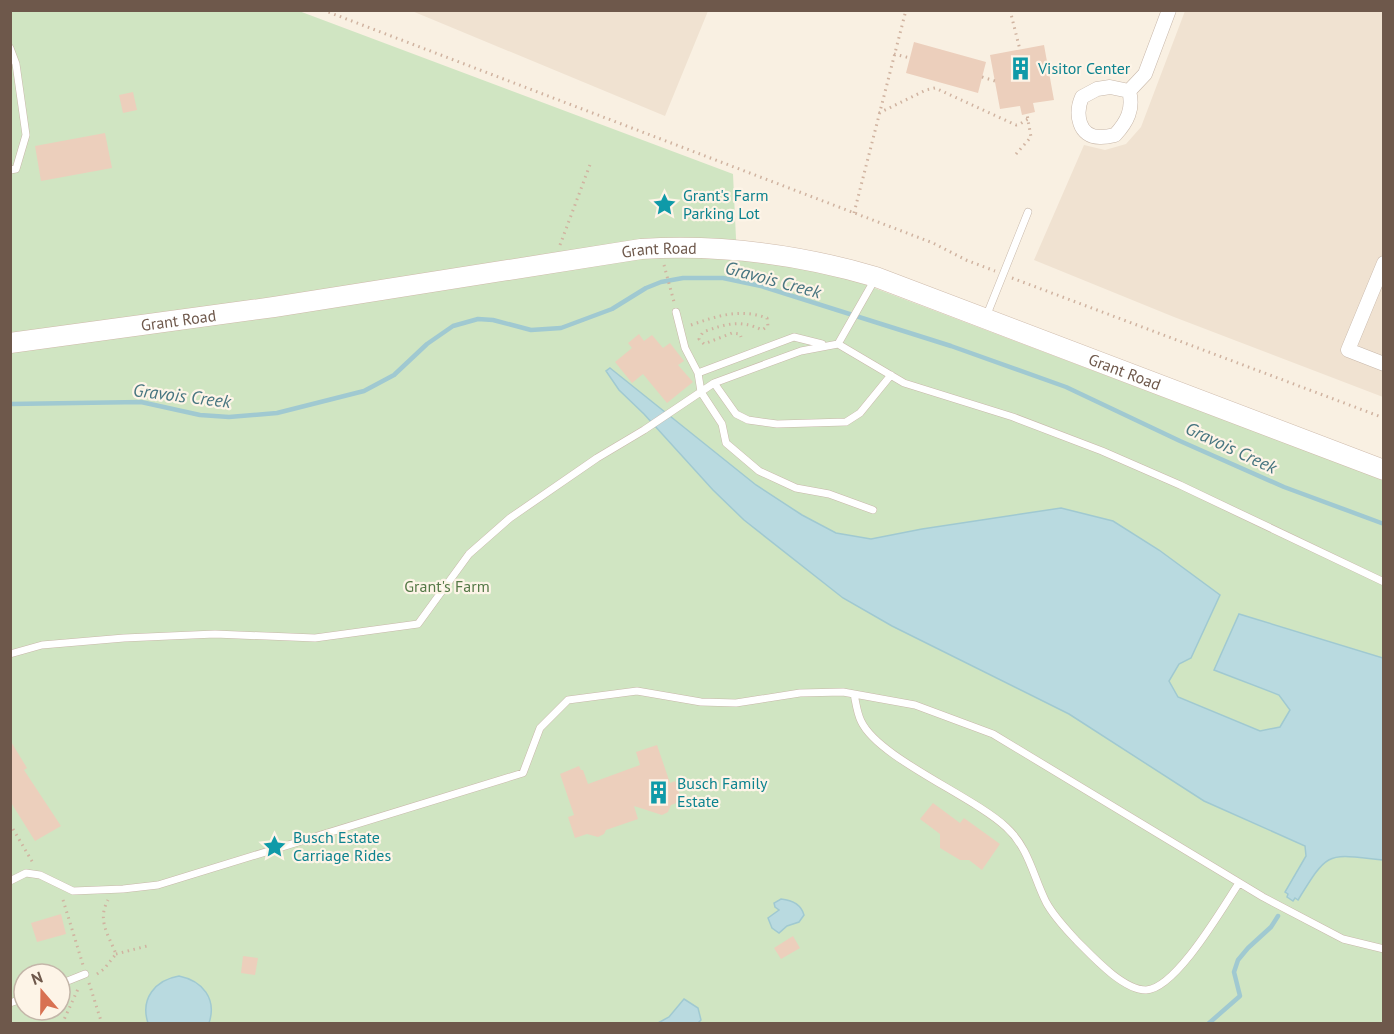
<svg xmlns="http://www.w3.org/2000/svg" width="1394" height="1034" font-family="'PT Sans',sans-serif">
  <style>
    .residential { fill: #f0e2d1 }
    .green { fill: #d0e5c2; fill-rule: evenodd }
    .water { fill: #b9dae0; stroke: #a0c9d1; stroke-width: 1.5 }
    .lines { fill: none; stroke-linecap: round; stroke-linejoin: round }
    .stream { stroke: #a0c9d1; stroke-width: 4.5 }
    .building { fill: #eccfbc }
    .lane-casing { stroke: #c8b8aa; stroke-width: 8 }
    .street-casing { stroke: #c8b8aa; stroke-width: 15 }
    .secondary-casing { stroke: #cebaaa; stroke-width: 21 }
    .path { stroke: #d0b3a0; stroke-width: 3; stroke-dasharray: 1.5 4.5; stroke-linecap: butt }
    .lane { stroke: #fff; stroke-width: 7 }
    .street { stroke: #fff; stroke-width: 14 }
    .secondary { stroke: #fff; stroke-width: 20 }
    .labels { text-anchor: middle; stroke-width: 4.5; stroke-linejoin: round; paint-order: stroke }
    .culture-label { font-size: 16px; fill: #0d838f; stroke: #fdf4e7; text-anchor: start }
    .street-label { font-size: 16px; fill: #6e584b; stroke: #fdf4e7 }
    .park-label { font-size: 16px; fill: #557947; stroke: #fdf4e7 }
    .water-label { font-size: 18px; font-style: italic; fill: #477580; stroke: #fdf4e7 }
  </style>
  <rect width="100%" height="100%" fill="#f9f0e2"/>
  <path class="residential" d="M412,11H708L665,116Z
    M1185,11H1383V397L1174,317L1034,260L1084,145L1105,150L1126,144L1141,127Z"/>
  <path class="green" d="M10,11H299L733,174L737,260L778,264L848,278L1383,480V1023H11ZM24,974H60V1010H24Z"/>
  <path class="water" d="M610,368L756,485L802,515L836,533L871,539L922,529L1061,508L1113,521L1159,550L1220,595L1191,658L1179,664L1169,681L1178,697L1260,731L1280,727L1290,710L1279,695L1214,670L1239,614L1383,658V860C1326,854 1329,850 1298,900L1295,898L1293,901L1287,897L1288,894L1285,892L1306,856L1305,846L1204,801L1069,714L892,626L843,598L744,520L713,490L644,414L619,390L606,371Z
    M781,899C791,900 801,904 804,915L799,922L787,926L779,933L772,928L768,918L779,910L775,907L774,903Z
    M179,976C203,981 217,999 209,1023H148C140,999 155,980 179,976Z
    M684,999L698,1008L701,1020L698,1023H658L669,1017Z"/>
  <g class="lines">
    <path class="stream" d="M10,404L141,402L200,415L229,417L277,413L364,391L394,375L427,344L453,326L478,319L493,320L531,330L561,328L612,309L646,288L661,282L683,278H723L761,286L951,346L1066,387L1180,441L1284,487L1384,524
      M1208,1024L1240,996L1234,972L1238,960L1248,948L1271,927L1278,916"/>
  </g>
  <path class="building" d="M914,42L986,62L978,93L906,73Z
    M1044,45L1054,100L1033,103L1035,112L1022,115L1020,106L1000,109L990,55Z
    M133,92L137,110L123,113L119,95Z
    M105,133L112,168L41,181L35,146Z
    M639,334L644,341L652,335L663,348L670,343L684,361L678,365L693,382L667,403L643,374L632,383L615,362L632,348L628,343Z
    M10,740L27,768L24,770L61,826L35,841L10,801Z
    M657,745L670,783L675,781L682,801L671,805L668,812L662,815L634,806L638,819L606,830L604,834L598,837L587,834L575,838L568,817L574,815L560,774L579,766L581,770H583L588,784L640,765L636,752Z
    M933,803L960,823L964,818L1000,844L982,870L969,860H960L940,848V834L920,819Z
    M61,914L66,934L37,942L31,923Z
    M793,936L800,948L781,959L774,948Z
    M243,956L258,958L255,975L241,973Z"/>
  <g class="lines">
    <defs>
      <path id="lane" d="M10,48L16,64L26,135L16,169L10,170
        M676,312L685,348L698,373
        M986,317L1028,212
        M822,344L794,337L698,373L701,392L722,424L726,443L759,471L796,488L829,494L873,510
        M838,344L875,279
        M714,383L736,414L748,420L777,424L846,422L860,413L891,375
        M10,654L42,645L124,638L215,634L315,638L418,624L469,554L510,518L597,458L644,430L714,383L801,351L838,344L904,383L1013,417L1102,451L1180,485L1384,582
        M854,694C856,703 857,713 861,721C878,758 973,796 1006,827C1029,848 1033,876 1046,902C1054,917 1066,929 1077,941C1093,957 1123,990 1146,990C1176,989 1223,907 1239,883
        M10,881L26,873L40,875L73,891L123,889L158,885L523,773L540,728L568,700L637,691L701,702L736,703L800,693L843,692L915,705L993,734L1263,897L1343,939L1384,949
        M60,984L85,974
        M10,1003L24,998"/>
      <path id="street" d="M1110,87L1129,91C1134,109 1127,122 1115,135C1111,136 1105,137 1101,137C1078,138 1075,113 1082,97L1097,89Z
        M1129,91L1145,74L1169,10
        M1384,263L1348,350L1384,364"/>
      <g id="secondary">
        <path id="s1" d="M10,343L274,307L641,249C722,244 798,254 876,277L1384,470"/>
      </g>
    </defs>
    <use href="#lane" class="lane-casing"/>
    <use href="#street" class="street-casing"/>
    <use href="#secondary" class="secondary-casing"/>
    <path class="path" d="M323,10L933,243L966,260L995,271
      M1010,10L1020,50
      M894,54L910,58
      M982,77L995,81
      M879,113L926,90L935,88L1016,125L1020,124L1028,119
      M1016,154L1031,137L1027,114
      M854,213L906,10
      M560,245L591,162
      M664,265L674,302
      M1012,278L1384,418
      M691,325C717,316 740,308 767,318L768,326L762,330C740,319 726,324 703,332L699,339L704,344L732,333L740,334L741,337
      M13,829L33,863
      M63,900L83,965
      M116,954L147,946
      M97,974L104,969L116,954C108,934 97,920 108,900
      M89,983L102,1024
      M62,1024L78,989"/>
    <use href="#lane" class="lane"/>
    <use href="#street" class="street"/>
    <use href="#secondary" class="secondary"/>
  </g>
  <defs>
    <symbol id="building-bare" viewBox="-9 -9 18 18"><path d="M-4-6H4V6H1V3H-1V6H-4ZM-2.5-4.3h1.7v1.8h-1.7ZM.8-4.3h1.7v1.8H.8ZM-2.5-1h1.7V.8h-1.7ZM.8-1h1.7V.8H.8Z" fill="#0f9aa8" stroke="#fdf4e7" stroke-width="2.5" paint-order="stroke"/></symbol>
    <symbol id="sight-bare" viewBox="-9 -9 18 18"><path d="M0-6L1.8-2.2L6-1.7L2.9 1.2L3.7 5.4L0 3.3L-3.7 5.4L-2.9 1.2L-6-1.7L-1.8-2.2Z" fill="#0f9aa8" stroke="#fdf4e7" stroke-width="2.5" paint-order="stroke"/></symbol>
  </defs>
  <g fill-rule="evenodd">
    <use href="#building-bare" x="1004" y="52" width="33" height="33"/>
    <use href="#sight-bare" x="648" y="188" width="33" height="33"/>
    <use href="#building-bare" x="642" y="776" width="33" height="33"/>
    <use href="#sight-bare" x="258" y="830" width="33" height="33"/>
  </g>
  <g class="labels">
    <g class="culture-label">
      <text x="1038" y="74">Visitor Center</text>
      <text x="683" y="201">Grant's Farm<tspan x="683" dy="18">Parking Lot</tspan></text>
      <text x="677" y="789">Busch Family<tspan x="677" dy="18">Estate</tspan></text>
      <text x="293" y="843">Busch Estate<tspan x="293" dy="18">Carriage Rides</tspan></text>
    </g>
    <g class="street-label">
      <text dy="6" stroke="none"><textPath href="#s1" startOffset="656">Grant Road</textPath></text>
      <text dy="6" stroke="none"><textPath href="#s1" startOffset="170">Grant Road</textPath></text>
      <text dy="6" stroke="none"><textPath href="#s1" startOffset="1142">Grant Road</textPath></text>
    </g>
    <g class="park-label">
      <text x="447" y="592">Grant's Farm</text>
    </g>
    <g class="water-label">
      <text transform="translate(773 280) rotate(15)" y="6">Gravois Creek</text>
      <text transform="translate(182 396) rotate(7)" y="6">Gravois Creek</text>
      <text transform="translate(1231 448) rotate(25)" y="6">Gravois Creek</text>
    </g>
  </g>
  <rect width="1394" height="1034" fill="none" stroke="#6e584b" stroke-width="24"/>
  <g transform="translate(42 992) rotate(340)"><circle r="28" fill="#fdf4e7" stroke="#c4b6a9" stroke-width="1.5"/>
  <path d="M0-4.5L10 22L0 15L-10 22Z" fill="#d87152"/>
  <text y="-9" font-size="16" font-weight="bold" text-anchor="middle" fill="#6e584b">N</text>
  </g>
</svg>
